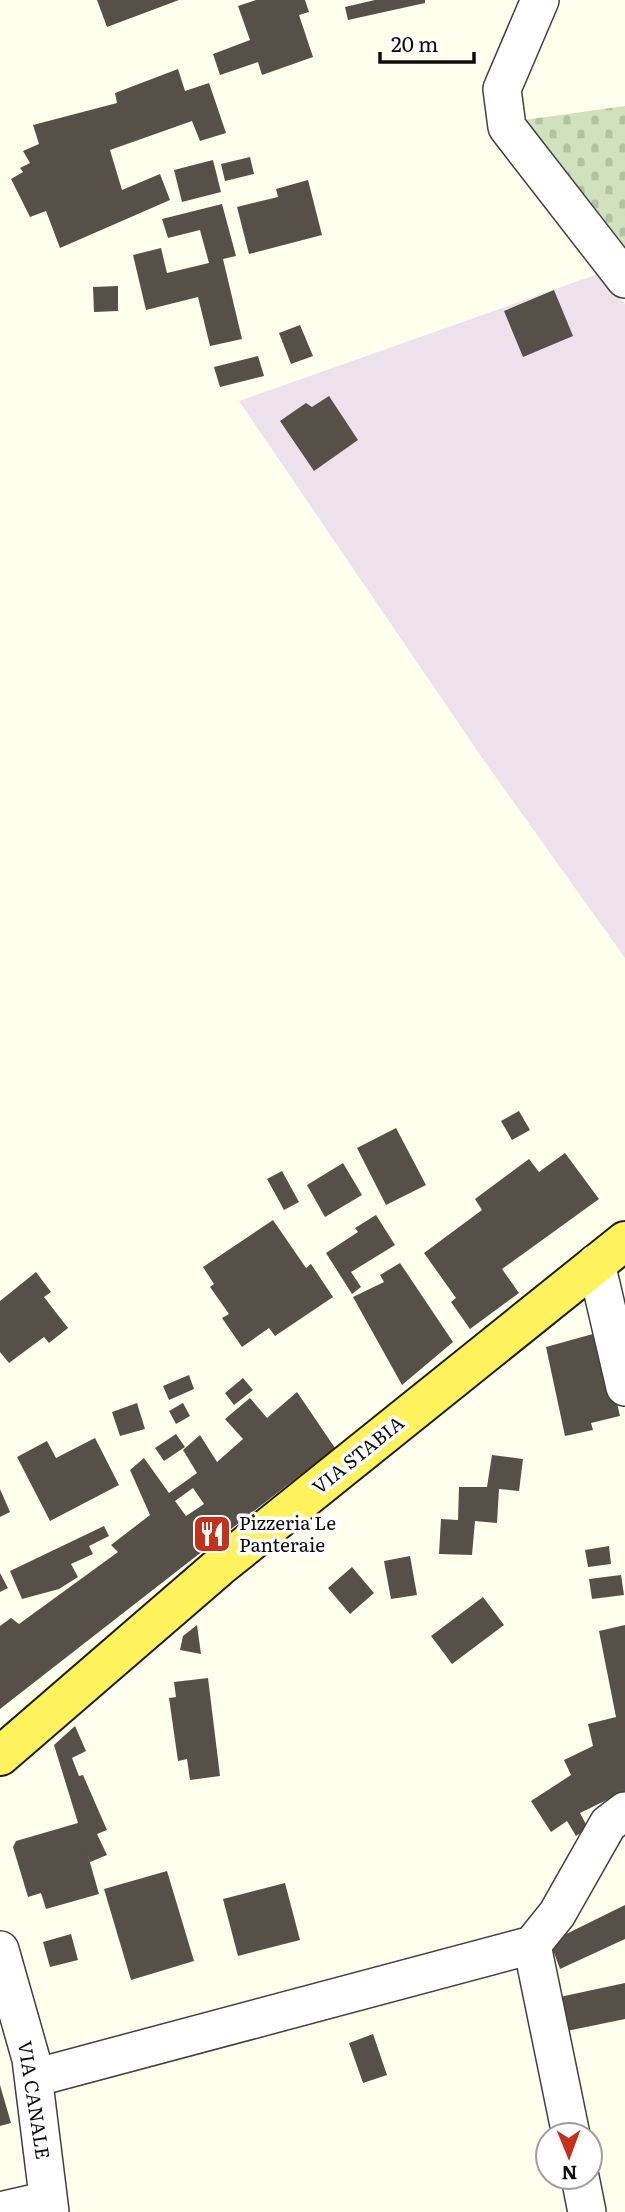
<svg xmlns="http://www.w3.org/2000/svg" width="625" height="2212" font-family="Literata,serif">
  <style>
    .industrial { fill: #ede1ec }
    .cemetery { fill: url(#cemetery-stones) }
    .building { fill: #565049; fill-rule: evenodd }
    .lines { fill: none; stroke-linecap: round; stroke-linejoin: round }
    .minor-casing { stroke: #404040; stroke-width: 40 }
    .major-casing { stroke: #1e1e1e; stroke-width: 42 }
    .minor { stroke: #fff; stroke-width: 37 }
    .major { stroke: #fff35d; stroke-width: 38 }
    .labels { text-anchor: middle; stroke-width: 7; stroke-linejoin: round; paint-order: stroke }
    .street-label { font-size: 19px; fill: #0d0d0d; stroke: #fff }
    .poi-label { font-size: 19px; fill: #0d0d0d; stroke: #fff; text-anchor: start }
  </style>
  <defs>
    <pattern id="cemetery-stones" width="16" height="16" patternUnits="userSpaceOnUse" patternTransform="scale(1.75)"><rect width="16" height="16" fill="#d0e2bd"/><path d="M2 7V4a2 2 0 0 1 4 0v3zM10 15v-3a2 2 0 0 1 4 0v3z" fill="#b1c1a1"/></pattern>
  </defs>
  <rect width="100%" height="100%" fill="#ffffed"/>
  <path class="industrial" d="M598,274L625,304V958L485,762L239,401Z"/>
  <path class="cemetery" d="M625,106V256L524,120Z"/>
  <path class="building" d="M97,0H179L107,27Z
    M256,0H305L309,12L299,15L313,57L262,75L258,62L220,75L213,54L250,40L238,6Z
    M375,0H425V3L348,20L345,7Z
    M178,69L185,91L209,83L226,133L200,141L192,121L110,150L122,190L160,174L170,200L60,248L46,211L30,217L11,179L23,172L20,168L30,163L23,151L39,144L33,125L117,103L115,93Z
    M250,157L254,174L225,181L221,164Z
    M213,160L221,192L182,202L174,170Z
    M308,180L322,235L249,254L237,207L278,197L276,189Z
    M222,204L236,256L223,259L242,339L210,346L198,297L146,310L133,255L161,248L167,273L209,263L200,230L168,238L162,219Z
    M118,286V311L94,312L93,287Z
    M554,290L573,336L523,357L504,311Z
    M300,325L313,356L291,364L279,333Z
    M258,356L264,376L220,387L214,367Z
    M329,396L358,440L314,471L280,421L306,403L312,407Z
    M519,1111L530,1130L512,1140L501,1121Z
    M396,1128L426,1185L386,1205L357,1148Z
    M565,1153L599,1199L502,1269L519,1293L470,1329L451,1302L456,1298L424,1253L482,1210L475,1199L529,1159L539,1172Z
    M343,1163L362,1195L325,1217L307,1185Z
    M282,1171L299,1202L284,1210L267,1179Z
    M376,1215L395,1245L351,1272L361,1287L352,1294L326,1253L358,1232L355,1228Z
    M273,1220L306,1268L311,1264L333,1297L275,1336L269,1328L242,1347L222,1318L229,1314L210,1287L214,1284L203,1267Z
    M400,1263L453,1342L402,1385L353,1297L384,1282L380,1275Z
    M36,1272L51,1292L44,1297L68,1328L49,1343L44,1337L9,1363L0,1352V1301Z
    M600,1332L620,1416L591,1423L593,1430L565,1436L546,1347Z
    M189,1375L194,1389L169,1400L163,1386Z
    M243,1378L253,1390L234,1405L225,1393Z
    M297,1392L335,1448L0,1709V1626L11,1618L19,1624L118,1552L111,1545L150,1515L130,1470L144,1458L169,1493L197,1473L183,1450L200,1435L217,1462L243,1439L225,1419L250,1398L267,1418ZM193,1488L204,1504L186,1516L175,1501Z
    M137,1403L145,1429L120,1436L112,1412Z
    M183,1403L190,1416L176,1424L169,1411Z
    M176,1434L185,1447L164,1461L155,1448Z
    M95,1438L119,1485L50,1521L17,1457L47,1441L56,1458Z
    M492,1455L523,1459L519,1491L499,1489L497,1523L475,1521L472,1555L439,1554L441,1519L458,1520L459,1487H487Z
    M0,1489L10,1512L0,1517Z
    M104,1526L109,1536L89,1546L93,1554L71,1564L78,1577L59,1589L22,1599L10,1571Z
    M609,1546L611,1564L588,1567L585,1550Z
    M410,1556L417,1595L391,1599L384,1561Z
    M352,1567L374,1593L350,1614L328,1588Z
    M0,1573L8,1588L0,1592Z
    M621,1575L624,1595L592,1599L589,1579Z
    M483,1597L504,1625L452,1664L431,1636Z
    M197,1625L201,1654L180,1650L183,1636Z
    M625,1625V1791L580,1813L588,1828L576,1836L567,1821L551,1832L531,1801L571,1775L564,1760L593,1746L588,1724L616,1717L599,1631Z
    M208,1678L220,1776L190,1780L187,1759L178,1761L169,1698L176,1697L174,1682Z
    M75,1726L86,1751L72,1758L79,1776L83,1775L107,1830L97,1834L107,1855L90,1862L87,1852L99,1894L46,1909L41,1893L28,1897L13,1847L16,1841L78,1823L54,1745Z
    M167,1871L194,1961L131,1980L104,1889Z
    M285,1883L300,1940L238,1956L223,1899Z
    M625,1905V1939L560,1969L550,1942Z
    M71,1934L78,1960L50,1967L43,1942Z
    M625,1983V2019L562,2032L555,1998Z
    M373,2034L387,2075L363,2083L349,2043Z
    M0,2085L11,2123L0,2126Z"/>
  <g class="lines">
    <defs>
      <path id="minor" d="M540,0L502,89L507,127L625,279
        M596,1263L625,1387
        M532,1945L557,1914L608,1824L625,1811
        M0,1950L31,2059L50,2212
        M34,2078L532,1945L571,2135
        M580,2177L587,2212
        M0,2211L48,2200"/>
      <path id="major" d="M0,1756L219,1567L625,1241"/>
    </defs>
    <use href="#minor" class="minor-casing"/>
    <use href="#major" class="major-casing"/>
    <use href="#minor" class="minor"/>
    <use href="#major" class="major"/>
  </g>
  <defs>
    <symbol id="restaurant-square" viewBox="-11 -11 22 22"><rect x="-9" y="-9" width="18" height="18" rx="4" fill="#c6311c" stroke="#fff"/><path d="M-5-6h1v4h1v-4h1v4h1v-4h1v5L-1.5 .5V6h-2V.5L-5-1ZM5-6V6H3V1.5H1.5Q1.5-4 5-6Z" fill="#fff"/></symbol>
  </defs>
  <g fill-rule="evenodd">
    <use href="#restaurant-square" x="190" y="1512" width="44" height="44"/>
  </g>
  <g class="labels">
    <g class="street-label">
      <text transform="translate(358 1455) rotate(-39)" y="7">VIA STABIA</text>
      <text transform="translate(34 2100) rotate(81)" y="7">VIA CANALE</text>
    </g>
    <g class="poi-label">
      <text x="239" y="1530">Pizzeria Le<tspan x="239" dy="22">Panteraie</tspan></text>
    </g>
  </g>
  <g transform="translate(569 2156) rotate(179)"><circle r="33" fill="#ffffff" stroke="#9e9e9e" stroke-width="2"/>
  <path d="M0-5L12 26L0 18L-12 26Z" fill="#c6311c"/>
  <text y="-10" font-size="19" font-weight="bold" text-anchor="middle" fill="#0d0d0d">N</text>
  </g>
  <path d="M380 52v10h94v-10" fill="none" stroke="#0d0d0d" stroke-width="3.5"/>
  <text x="391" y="52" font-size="21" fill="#0d0d0d" stroke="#ffffff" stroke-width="5" paint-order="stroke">20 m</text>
</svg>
